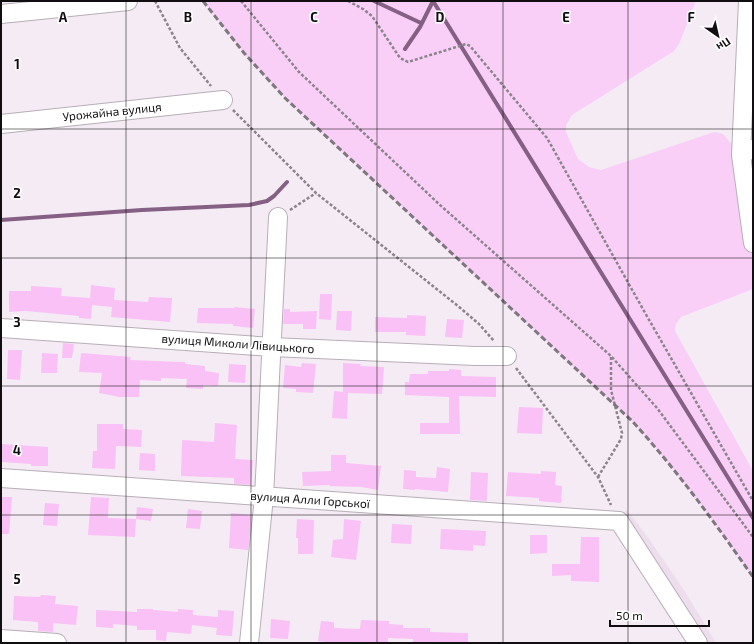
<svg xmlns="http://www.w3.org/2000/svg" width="754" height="644" font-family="'Exo 2',sans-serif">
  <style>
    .built { fill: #eedeed }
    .green { fill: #f9cff7 }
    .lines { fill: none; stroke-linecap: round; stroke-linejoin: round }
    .stream { stroke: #856084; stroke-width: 4 }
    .building { fill: #f9c1f6 }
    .minor-casing { stroke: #b7aeb7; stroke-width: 20 }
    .path { stroke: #8a838a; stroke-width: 2.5; stroke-dasharray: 3 2; stroke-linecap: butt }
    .minor { stroke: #fff; stroke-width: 18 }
    .rail { stroke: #7e787e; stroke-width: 3; stroke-dasharray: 6 3; stroke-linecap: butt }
    .grid { fill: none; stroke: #110e11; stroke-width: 1; stroke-opacity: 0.55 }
    .labels { text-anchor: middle; stroke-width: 3; stroke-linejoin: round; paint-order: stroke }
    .street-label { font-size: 12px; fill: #110e11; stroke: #fff }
    .grid-label { font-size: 13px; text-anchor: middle; font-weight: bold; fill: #110e11; stroke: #fff; stroke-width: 3; stroke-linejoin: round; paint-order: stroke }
  </style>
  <rect width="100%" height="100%" fill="#f5ebf4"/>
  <path class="built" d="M627,510L647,536L684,590L716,643H700L618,517Z"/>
  <path class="green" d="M203,1H696L679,44L674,51L572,115L566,125V132L578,159L589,167L601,170L714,132L723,134L741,155L753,243V289L681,317L676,324L675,331L753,471V577C715,523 677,470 632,421L285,98L244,53Z"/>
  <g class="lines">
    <path class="stream" d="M374,1L421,23
      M433,1L753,518
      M405,49L420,27L433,1
      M1,220L142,210L249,205L267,201L274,196L287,182"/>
  </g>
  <path class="building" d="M91,285L115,288L114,300L148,302L149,297L172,298L170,322L111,317L112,307L92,305L91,319L79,318V316L26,311L9,312V291H31V286L62,288L61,296L90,298Z
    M320,294H332L331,320L319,319Z
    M234,307L255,309L253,328L233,326V324L197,323L198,308H234Z
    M284,309H290V312L317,311L316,329H303V324H283Z
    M337,311H352L351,331L336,330Z
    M407,315L426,316L425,336L406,335V332H375V317L407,318Z
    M447,319L464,320L462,338L445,337Z
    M63,343L74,344L72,358H62Z
    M8,350H22L20,380L7,379Z
    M42,353L58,354L57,373H41Z
    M81,353L131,357L130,360L181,362H185V364L205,366V371L219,373L218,386L203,385V389L186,388L187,379L161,378V381L140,380L139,397H120L99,393L102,373L79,372Z
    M302,363L316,364L313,393L296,392V389L283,388L285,365L301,367Z
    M343,363L361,364L360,366L384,367L382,394L348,393L347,419L332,418L334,391L343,392Z
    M229,364L246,365L245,383L228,382Z
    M449,369L461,370V376L496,377V397L459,396L460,434H420V423H449V397L405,395V382H409L410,374H428V371H449Z
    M519,407L543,408L542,434L517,433Z
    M215,423L237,425L235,459L253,460L251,485L234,484V478L181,476L182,440L214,442Z
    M97,424H123V429L142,430L141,447L116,446L115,469L92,468L93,451H97Z
    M1,444L48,447V466H31V464L1,462Z
    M140,453L155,454V471L139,470Z
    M331,455H346V463L381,466L378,490L361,487L330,486V485L303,486L302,472L331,471Z
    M437,467L450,469L448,492L415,489V490L403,489L404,470L416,471V477L436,478Z
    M541,471L556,472L555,485L562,486L561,503L539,501V498L506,496L508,472L541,474Z
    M471,472L488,473L487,501L470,500Z
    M1,497H12L9,534H1Z
    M91,497L109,498L108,518L136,519L135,537L88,535Z
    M45,503L59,504L57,526L43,525Z
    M137,507L153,509L151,521L136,519Z
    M188,509L202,511L200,529L186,528Z
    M231,513L252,515L248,550L229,548Z
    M297,519L314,520L313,554H298V538H296Z
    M344,519L361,521L356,560L331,557L333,540L343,539Z
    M392,524L412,525L411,544L391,543Z
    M441,529L486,531L485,546L473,545V551L440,549Z
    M530,535H547V553L530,554Z
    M581,537H599V582L571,581V575L552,576V564H580Z
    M41,595L56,596L55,604L78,606L76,625L53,623V632L38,631V622L13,620L14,596L40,597Z
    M137,609H153V610L178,612V609L193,610V615L218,617V610L234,611L232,636L216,635L217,628L192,625L191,634L167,632L166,641L156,640V630H137V626L113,624V628L96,627V610L137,612Z
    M271,619L290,621L288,639L270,638Z
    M361,620L389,621V624L403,625V628H430V632L468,633V643H413V639L388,638V643H335L318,641L321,621L334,622V628L360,629Z"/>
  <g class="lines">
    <defs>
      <path id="minor" d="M1,14L128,1
        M1,124L223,100
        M751,149L741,155L753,243
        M741,155L748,1
        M1,328L272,347L475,356H507
        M1,478L619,521L698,643
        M1,639L57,643
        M249,643L264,497L278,217"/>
    </defs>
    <use href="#minor" class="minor-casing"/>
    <path class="path" d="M155,1L180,48L211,86
      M241,1L299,72L440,205L611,356L657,408L753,537
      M348,1L363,9L372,16L400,58L408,62L466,44L470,46L547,138L644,311L753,501
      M233,110L316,193L458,306L479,324L494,341
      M290,210L316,193
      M516,368L598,477L611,505
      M598,477L621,439L622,433L611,390V356"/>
    <use href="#minor" class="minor"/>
    <path class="rail" d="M203,1L244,53L285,98L632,421C677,470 715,523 753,577"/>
  </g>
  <path class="grid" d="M126,1V643M251,1V643M377,1V643M503,1V643M628,1V643M1,129H753M1,258H753M1,386H753M1,515H753"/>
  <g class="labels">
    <g class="street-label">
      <text transform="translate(112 112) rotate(-6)" y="4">Урожайна вулиця</text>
      <text transform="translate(238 344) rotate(4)" y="4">вулиця Миколи Лівицького</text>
      <text transform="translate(310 500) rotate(4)" y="4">вулиця Алли Горської</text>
    </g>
  </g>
  <g class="grid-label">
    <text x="63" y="22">A</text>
    <text x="188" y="22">B</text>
    <text x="314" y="22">C</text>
    <text x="440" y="22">D</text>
    <text x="566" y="22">E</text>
    <text x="691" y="22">F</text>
    <text x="17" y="69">1</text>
    <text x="17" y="198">2</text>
    <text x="17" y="327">3</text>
    <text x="17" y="455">4</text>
    <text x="17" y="584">5</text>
  </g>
  <rect width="754" height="644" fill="none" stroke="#110e11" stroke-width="4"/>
  <g transform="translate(718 36) rotate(146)" stroke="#ffffff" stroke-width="3" paint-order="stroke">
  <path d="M0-3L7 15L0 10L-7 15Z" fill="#110e11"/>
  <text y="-6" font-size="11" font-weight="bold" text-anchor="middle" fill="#110e11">Пн</text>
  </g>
  <path d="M610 620v6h99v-6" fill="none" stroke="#110e11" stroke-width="2"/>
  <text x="616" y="620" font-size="12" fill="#110e11" stroke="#ffffff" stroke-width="3" paint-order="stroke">50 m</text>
</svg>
